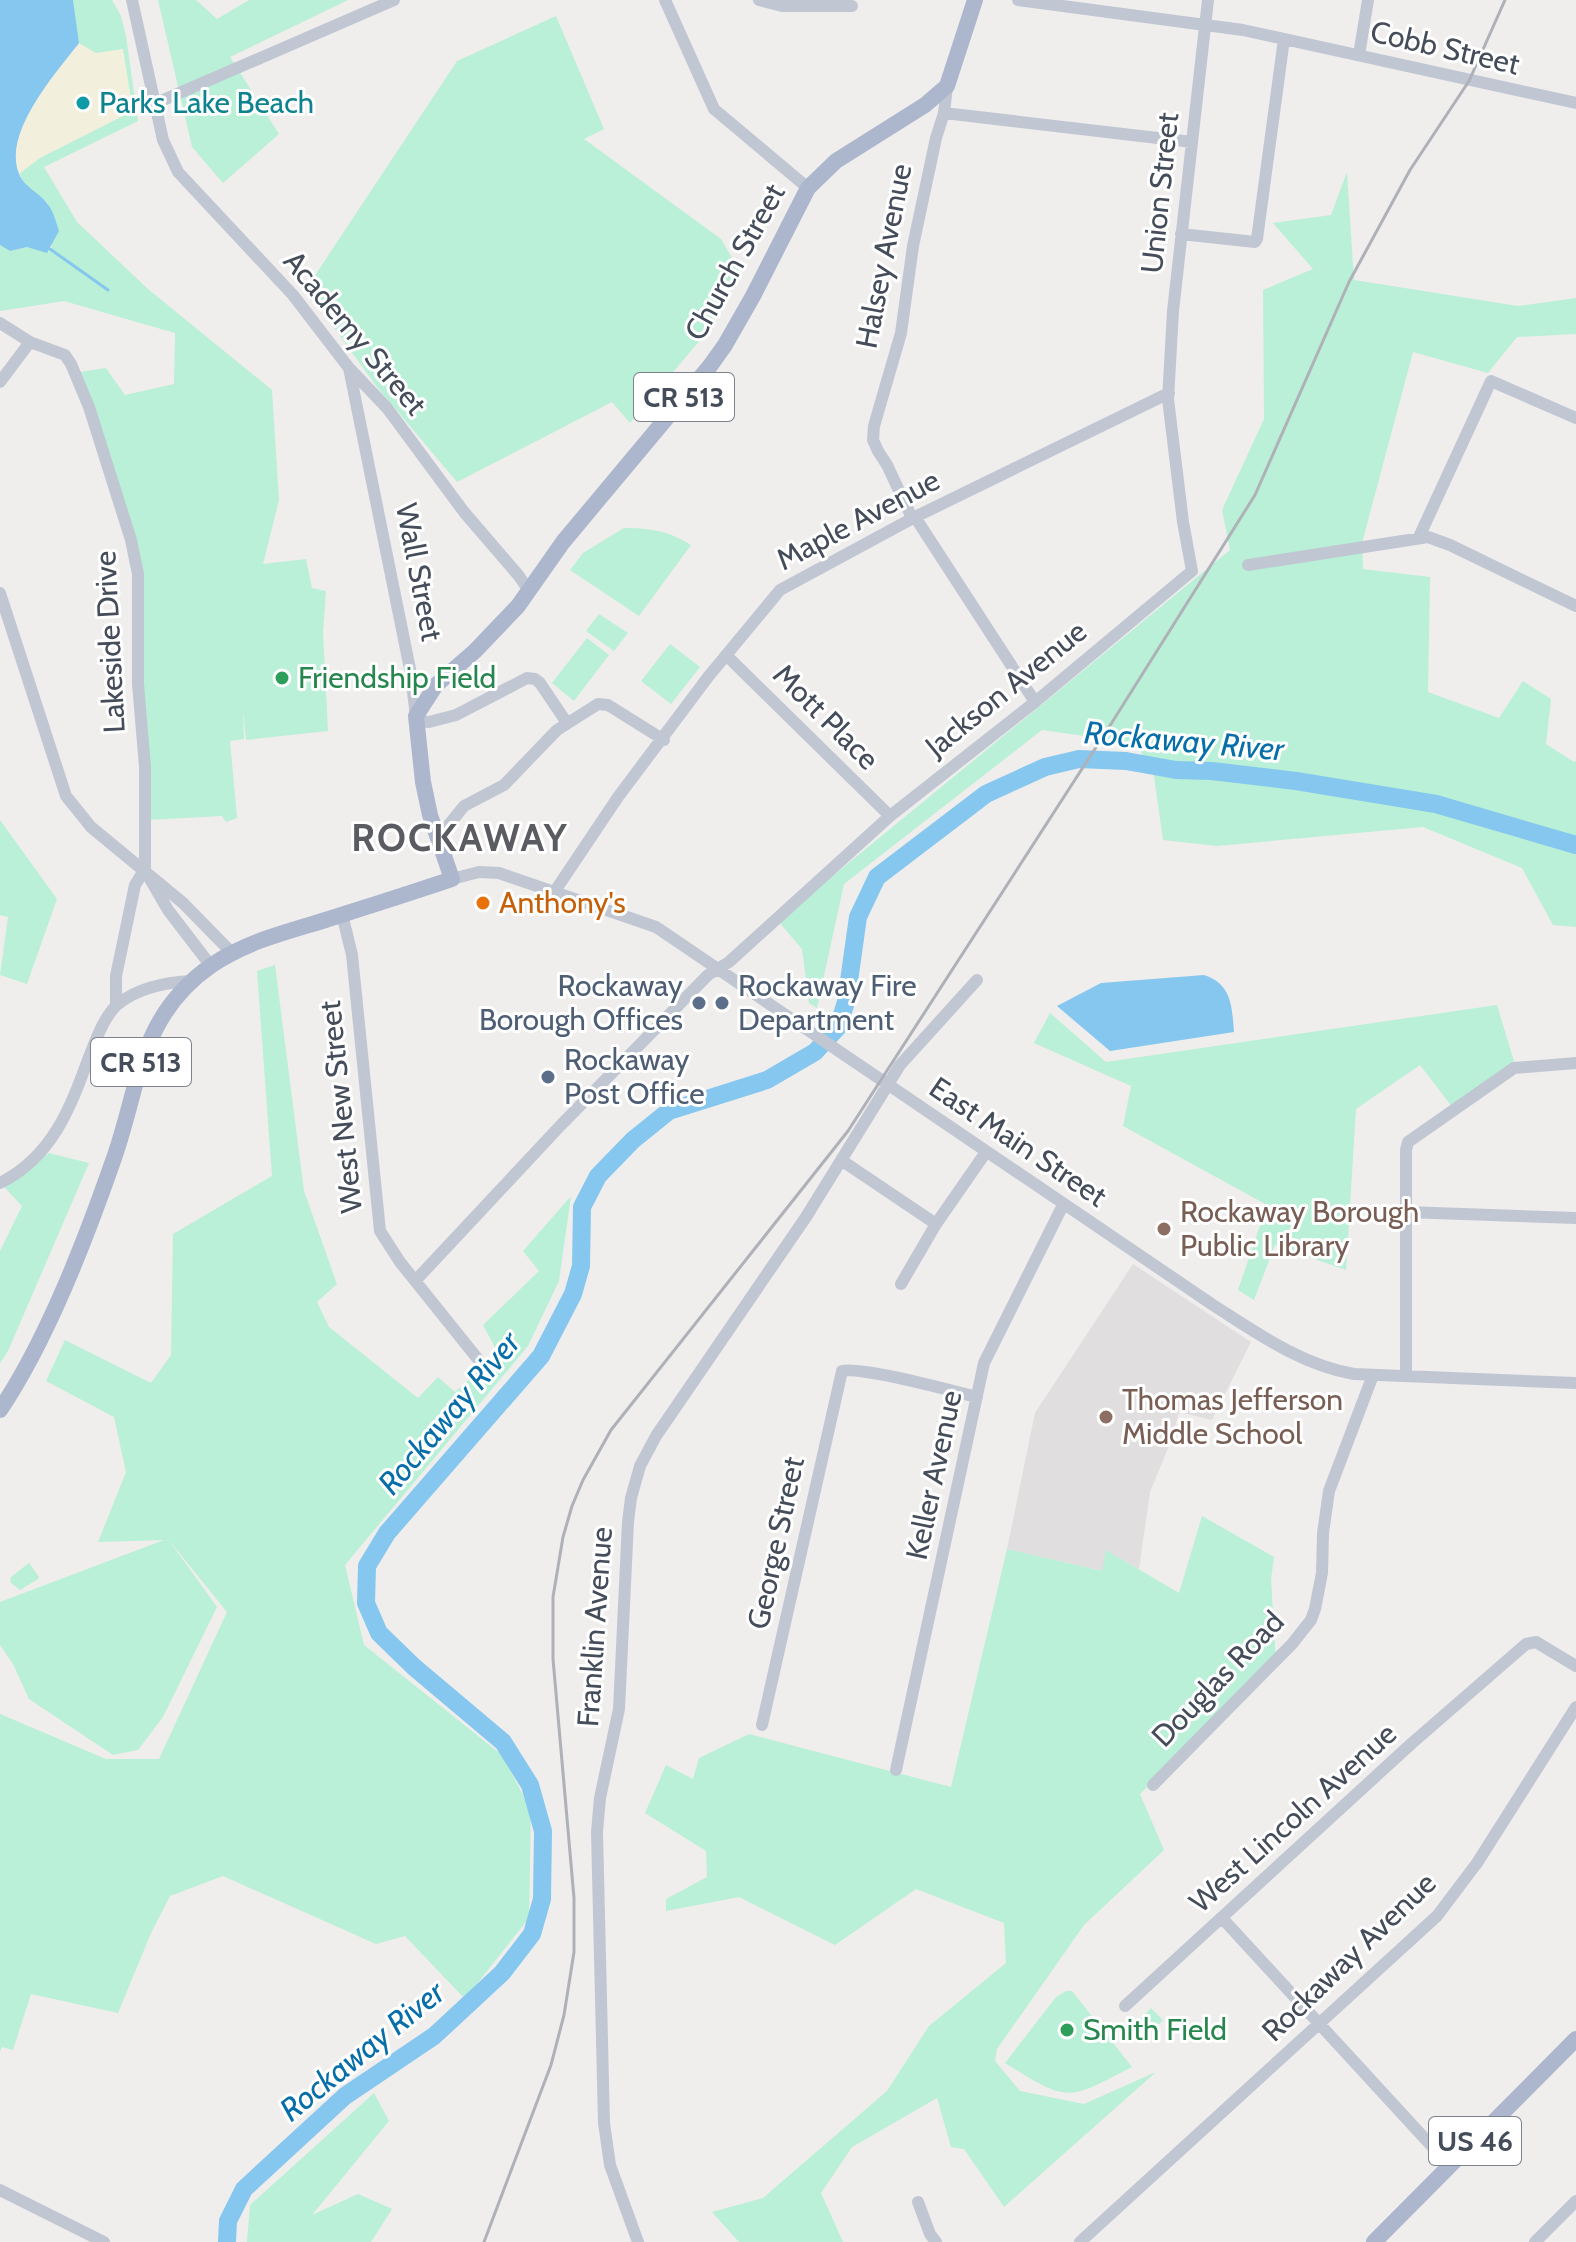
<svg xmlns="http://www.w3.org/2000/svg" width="1576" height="2242" font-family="Cabin,sans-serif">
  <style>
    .education { fill: #e1dedf }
    .green { fill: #b9f0d7 }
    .sand { fill: #f2efdd }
    .water { fill: #85c7ee }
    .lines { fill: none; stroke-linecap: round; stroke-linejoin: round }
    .stream { stroke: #85c7ee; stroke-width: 3 }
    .river { stroke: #85c7ee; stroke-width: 18 }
    .minor { stroke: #c0c7d3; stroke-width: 12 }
    .major { stroke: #acb7cd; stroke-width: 16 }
    .rail { stroke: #afb1b8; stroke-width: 3 }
    .culture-dot { fill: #0f9aa8; stroke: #fff; stroke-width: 3 }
    .leisure-dot { fill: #2e9e5b; stroke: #fff; stroke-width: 3 }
    .food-dot { fill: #e8710a; stroke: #fff; stroke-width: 3 }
    .service-dot { fill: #5c6f8a; stroke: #fff; stroke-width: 3 }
    .education-dot { fill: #8d6e63; stroke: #fff; stroke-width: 3 }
    .labels { text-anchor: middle; stroke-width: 6; stroke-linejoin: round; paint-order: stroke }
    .shield { fill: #fff; stroke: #7d828c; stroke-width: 2 }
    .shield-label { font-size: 28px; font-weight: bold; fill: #454d5b }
    .street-label { font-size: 30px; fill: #454d5b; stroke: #fff }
    .culture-label { font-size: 30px; fill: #0d838f; stroke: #fff; text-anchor: start }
    .leisure-label { font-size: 30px; fill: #27864d; stroke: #fff; text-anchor: start }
    .food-label { font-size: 30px; fill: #c56008; stroke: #fff; text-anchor: start }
    .service-label { font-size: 30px; fill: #4e5e75; stroke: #fff; text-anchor: start }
    .education-label { font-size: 30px; fill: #785e54; stroke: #fff; text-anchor: start }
    .water-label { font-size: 32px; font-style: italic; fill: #086eaa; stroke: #fff }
    .district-label { font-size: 38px; font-weight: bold; letter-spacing: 2px; fill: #5a5c62; stroke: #fff }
  </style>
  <rect width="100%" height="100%" fill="#f0eded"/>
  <path class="education" d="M1133,1264L1251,1342L1212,1420L1179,1412L1171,1441L1150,1492L1139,1569L1107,1551L1103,1571L1007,1549L1035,1413Z"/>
  <path class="green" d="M73,0H112L121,16L126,36L138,121L44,167L77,222L148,289L272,390L279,500L263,564L306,559L312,588L326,591L323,632L328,731L246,740L243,710L244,739L230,741L237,818L226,822L222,816L147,820L142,600L80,372L106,368L125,395L174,384L175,333L64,301L0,311V245L10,251L27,247L47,252L52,247L48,203L25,185L16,166L78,43Z
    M158,0H196L217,19L249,0H348L230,57L279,134L223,183L192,147Z
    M556,16L604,129L584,139L721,239L739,270L701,339L630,423L612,402L457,482L377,387L306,289L457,61Z
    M1347,172L1354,280L1518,306L1576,298V334L1517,337L1488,373L1413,352L1362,543L1363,569L1430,577L1428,692L1499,718L1523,681L1551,699L1546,744L1574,762L1576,761V927L1553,925L1522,868L1423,827L1217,846L1163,840L1154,776L1136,743L1042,730L844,884L817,1008L809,1003L802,949L778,921L1230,550L1222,510L1264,419L1263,290L1313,269L1273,223L1331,215Z
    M624,528C650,528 669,531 691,545L639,616L570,570L583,553Z
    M599,614L628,633L614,651L586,631Z
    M587,638L609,655L574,701L552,683Z
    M670,644L700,667L671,704L641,681Z
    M0,820L57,899L27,984L0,975L8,917L0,915Z
    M275,965L304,1191L337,1284L317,1302L329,1327L418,1398L438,1377L455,1392L498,1353L483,1325L539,1271L523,1251L571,1196L559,1281L528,1346L345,1565L364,1645L502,1755L531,1810L529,1918L465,1999L405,1936L376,1944L223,1876L170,1896L151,1933L118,2013L31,1994L13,2050L2,2047L0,2051V1714L106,1759H159L227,1612L168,1539L217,1607L163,1717L138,1750L113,1755L29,1699L13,1664L0,1645V1602L164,1540L98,1542L126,1472L114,1417L46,1381L65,1340L151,1383L171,1355L173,1234L272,1176L257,971Z
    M1497,1005L1516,1068L1453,1108L1420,1065L1356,1109L1346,1270L1275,1245L1254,1300L1238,1290L1267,1205L1123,1126L1131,1086L1034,1043L1050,1013L1106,1062Z
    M49,1153L89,1163L8,1351L0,1363V1251L22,1206L4,1187Z
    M1202,1516L1274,1557L1271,1579L1276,1662L1140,1794L1164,1850L1084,1925L997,2049L995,2061L1020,2091L1084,2104L1156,2072L1004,2207L964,2149L951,2147L937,2098L852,2147L821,2193L843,2242H739L712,2212L763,2198L887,2091L929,2026L1006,1963L1004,1923L916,1889L835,1945L739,1897L666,1911V1899L707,1877L706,1851L645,1813L666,1765L693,1779L699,1758L749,1734L951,1787L1007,1549L1102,1571L1106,1550L1179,1593Z
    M29,1563L39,1577L38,1579L20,1590L10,1582L11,1577Z
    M1066,1991H1072L1132,2067C1066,2101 1069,2103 1005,2063L1056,1997Z
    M1151,2008L1163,2020L1153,2030L1147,2031L1139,2020Z
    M374,2093L389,2121L312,2215L358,2194L392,2209L371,2242H247L250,2205Z"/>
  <path class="sand" d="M79,43L96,53L123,49L133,111L40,158L19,174C2,131 54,75 79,43Z"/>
  <path class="water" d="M0,0H73L79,43C56,73 0,135 20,176C26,188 38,192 46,202C53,209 56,222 59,231L47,253L27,247L10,251L0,245Z
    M1204,975C1232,984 1232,1007 1234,1032L1110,1051L1057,1006L1101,983Z"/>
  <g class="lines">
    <path class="stream" d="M50,249L108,290"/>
    <path class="river" d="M227,2242L228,2221L244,2189L345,2096L434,2036L502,1973L532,1934L542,1899L543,1831L530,1785L503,1742L414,1667L379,1633L366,1603L367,1566L387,1533L541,1356L573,1294L581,1266L582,1207L598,1176L633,1140L669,1111L767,1080L815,1052L838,1027L846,1002L858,917L877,877L986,794L1045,767L1079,759L1126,761L1176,770L1212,771L1296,781L1436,804L1576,845"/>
    <path class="minor" d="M132,0L163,140L178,172L293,295L349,368L387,408L464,512L519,576L529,591
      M665,0L714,109L808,188
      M759,0L782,6H852
      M1018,0L1243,30L1576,103
      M1359,55L1368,0
      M154,104L394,0
      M944,113L1192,142
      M1181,234L1255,242L1257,239L1284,39
      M0,323L30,342L65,355L71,364L89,407L131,540L138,574V684L145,767V869L135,885L116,976V1006
      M349,368L410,669L416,716
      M0,382L30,342
      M915,517L1035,702
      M912,518L887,465L878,451L873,440L874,426L901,333L913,246L936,138L944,113L947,86
      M1419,537L1491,381L1576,418
      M1248,565L1428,537L1450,545L1576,606
      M0,593L66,796L91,827L183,903L232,953
      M726,655L890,816
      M417,721L429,722L456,715L527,678L535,679L540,683L567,723
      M439,837L464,806L504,785L557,730L598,704L608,705L664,740
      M150,879L168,910L211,966
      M452,879L479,872L499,873L656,927L1213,1305C1257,1333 1301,1365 1354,1374L1576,1383
      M555,891L618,797L708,677L780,590L915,517L1169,393
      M342,914L352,955L380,1231L400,1262L477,1358
      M841,1160L936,1224L901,1284
      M0,1183C52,1157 70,1109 89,1057C96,1040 104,1016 118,1004C138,988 168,982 193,981
      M1406,1212L1576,1218
      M936,1224L986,1152
      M416,1280L561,1125L708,975L729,962L890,816L1035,702L1192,571L1183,522L1168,399L1173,311L1208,0
      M1406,1376V1150L1408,1142L1514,1068L1576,1063
      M762,1725L842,1371C861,1366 952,1391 977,1397
      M896,1770L984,1363L1063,1205
      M1153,1785L1292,1644L1311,1620L1315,1609L1322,1573L1323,1533L1329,1491L1373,1375
      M1222,1918L1450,2166
      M1125,2006L1411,1744L1526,1644L1536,1642L1576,1666
      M0,2190L104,2242
      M918,2202L930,2234L936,2242
      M638,2242L610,2165L604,2123L597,1832L600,1798L619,1709L628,1522L631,1498L640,1466L656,1436L806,1217L900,1065L977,980
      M1080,2242L1437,1916L1477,1863L1576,1707
      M1535,2242L1576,2201"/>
    <path class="major" d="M0,1410C47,1340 85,1241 113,1161C140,1086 138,1016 212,965C244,943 282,933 319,922C363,908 408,894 452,879L430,815L423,782L416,716L436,685L475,651L518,606L563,542L710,366L725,345L753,296L808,188L836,161L925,105L947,86L975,0
      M1374,2242L1576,2039"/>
    <path class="rail" d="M484,2242L551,2065L564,2015L574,1952V1898L553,1659V1597L563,1537L572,1506L583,1480L611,1430L848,1131L1111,724L1255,495L1349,282L1410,170L1469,81L1505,0"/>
  </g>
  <circle class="culture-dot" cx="83" cy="103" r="8"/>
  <g class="leisure-dot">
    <circle cx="282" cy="678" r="8"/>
    <circle cx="1067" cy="2030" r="8"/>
  </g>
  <circle class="food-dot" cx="483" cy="903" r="8"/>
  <g class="service-dot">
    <circle cx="699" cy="1003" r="8"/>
    <circle cx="722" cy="1003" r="8"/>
    <circle cx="548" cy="1077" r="8"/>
  </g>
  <g class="education-dot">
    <circle cx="1164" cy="1229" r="8"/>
    <circle cx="1106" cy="1417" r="8"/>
  </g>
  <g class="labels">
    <g class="shield">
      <rect x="634" y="373" width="100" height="48" rx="6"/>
      <rect x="91" y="1038" width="100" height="48" rx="6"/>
      <rect x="1429" y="2117" width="92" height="48" rx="6"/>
    </g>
    <g class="shield-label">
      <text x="684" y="407">CR 513</text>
      <text x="141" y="1072">CR 513</text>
      <text x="1475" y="2151">US 46</text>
    </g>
    <g class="street-label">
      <text transform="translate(1445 48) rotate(13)" y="10">Cobb Street</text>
      <text transform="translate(1160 193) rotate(-84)" y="10">Union Street</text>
      <text transform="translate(884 256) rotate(-79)" y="10">Halsey Avenue</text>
      <text transform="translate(735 262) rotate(-61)" y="10">Church Street</text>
      <text transform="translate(355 333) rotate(50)" y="10">Academy Street</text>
      <text transform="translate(858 520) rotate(-28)" y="10">Maple Avenue</text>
      <text transform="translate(419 572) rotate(79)" y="10">Wall Street</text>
      <text transform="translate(110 642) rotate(-93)" y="10">Lakeside Drive</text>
      <text transform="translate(1006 689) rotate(-39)" y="10">Jackson Avenue</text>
      <text transform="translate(826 717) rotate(45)" y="10">Mott Place</text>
      <text transform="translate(341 1107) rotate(-96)" y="10">West New Street</text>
      <text transform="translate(1018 1142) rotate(34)" y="10">East Main Street</text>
      <text transform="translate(934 1475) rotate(-78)" y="10">Keller Avenue</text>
      <text transform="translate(776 1543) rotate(-78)" y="10">George Street</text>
      <text transform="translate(595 1627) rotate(-86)" y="10">Franklin Avenue</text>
      <text transform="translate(1218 1679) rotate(-46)" y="10">Douglas Road</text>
      <text transform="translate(1293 1818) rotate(-42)" y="10">West Lincoln Avenue</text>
      <text transform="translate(1349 1957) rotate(-44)" y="10">Rockaway Avenue</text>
    </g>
    <g class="culture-label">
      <text x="99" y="113">Parks Lake Beach</text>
    </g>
    <g class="leisure-label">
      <text x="298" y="688">Friendship Field</text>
      <text x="1083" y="2040">Smith Field</text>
    </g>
    <g class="food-label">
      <text x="499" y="913">Anthony's</text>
    </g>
    <g class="service-label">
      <text x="683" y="996" text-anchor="end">Rockaway<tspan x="683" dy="34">Borough Offices</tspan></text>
      <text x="738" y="996">Rockaway Fire<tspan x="738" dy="34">Department</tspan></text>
      <text x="564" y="1070">Rockaway<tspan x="564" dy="34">Post Office</tspan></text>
    </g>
    <g class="education-label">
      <text x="1180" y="1222">Rockaway Borough<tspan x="1180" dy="34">Public Library</tspan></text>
      <text x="1122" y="1410">Thomas Jefferson<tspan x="1122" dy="34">Middle School</tspan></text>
    </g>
    <g class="water-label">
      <text transform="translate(1184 741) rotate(5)" y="11">Rockaway River</text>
      <text transform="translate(449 1413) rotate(-50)" y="11">Rockaway River</text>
      <text transform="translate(362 2051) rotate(-39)" y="11">Rockaway River</text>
    </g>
    <g class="district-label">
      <text x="460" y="851">ROCKAWAY</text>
    </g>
  </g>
</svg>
